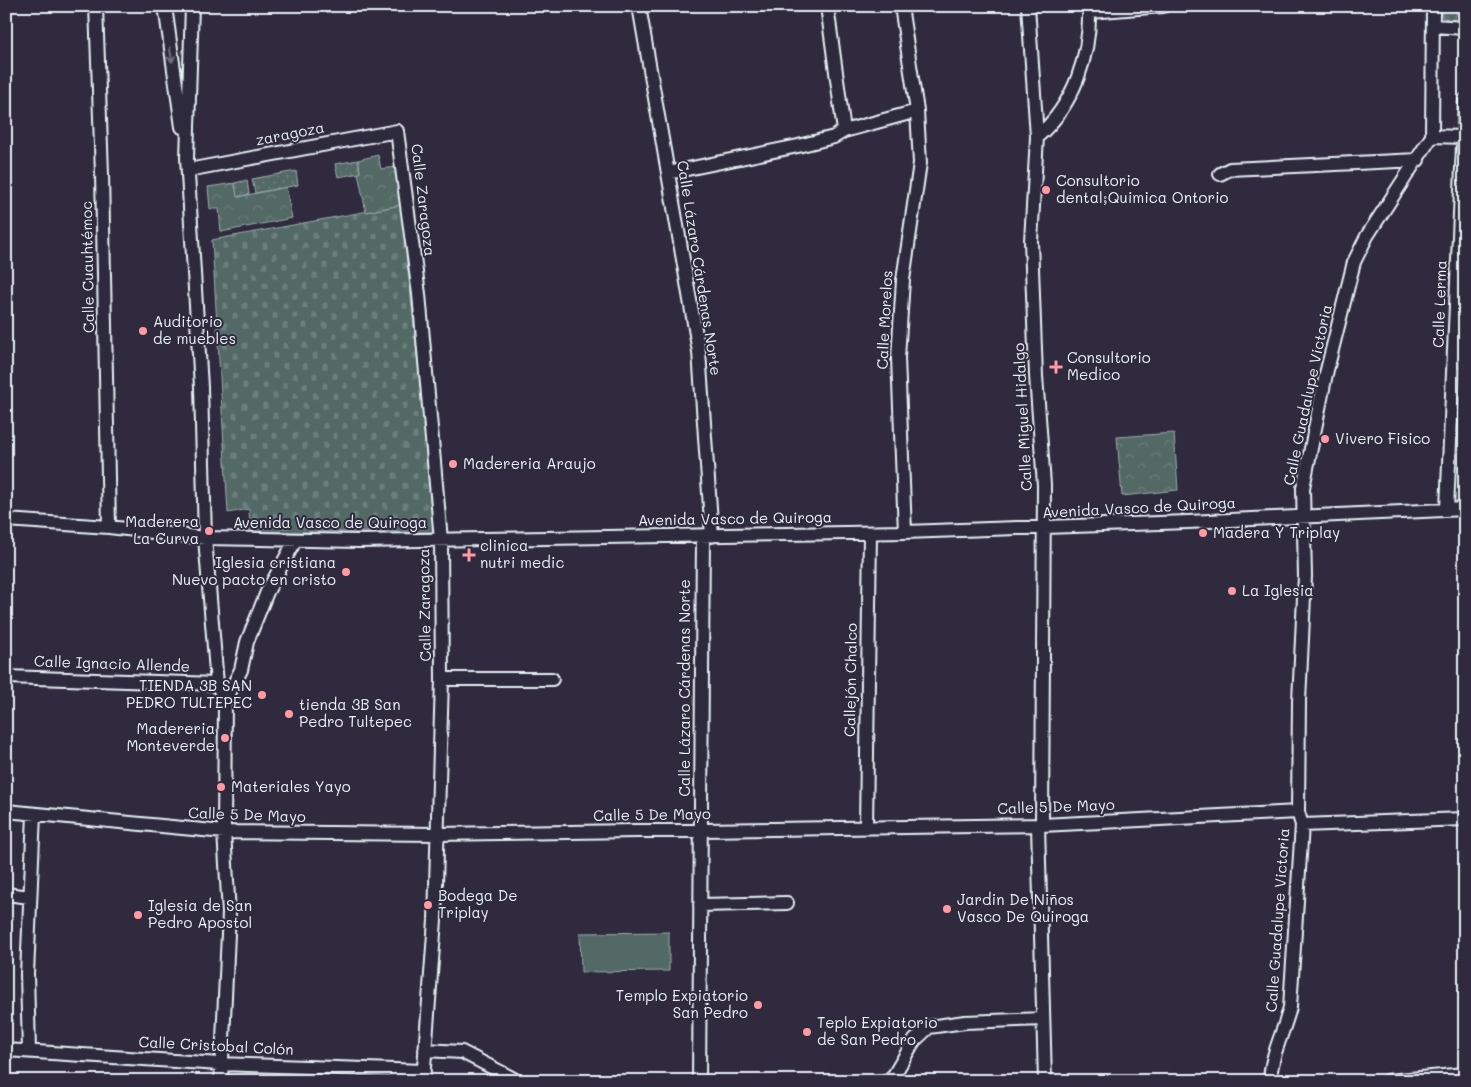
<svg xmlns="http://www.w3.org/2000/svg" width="1471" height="1087" font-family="Mali,sans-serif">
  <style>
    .grass { fill: #536965; stroke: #9eadae }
    .cemetery { fill: url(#cemetery-stones); stroke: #9eadae }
    .park { fill: url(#park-crowns); stroke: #9eadae }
    .garden { fill: url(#garden-dots); stroke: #9eadae }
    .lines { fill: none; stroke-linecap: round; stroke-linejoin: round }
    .minor-casing { stroke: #e8f1f8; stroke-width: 16 }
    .minor { stroke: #2f2a3d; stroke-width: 12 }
    .oneway { stroke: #70707e }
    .poi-dot { fill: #ff9aa2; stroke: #2f2a3d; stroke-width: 2 }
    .labels { text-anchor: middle; stroke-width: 4; stroke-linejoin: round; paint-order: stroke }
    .street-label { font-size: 15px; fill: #e8f1f8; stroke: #2f2a3d }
    .poi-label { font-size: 15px; fill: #e8f1f8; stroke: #2f2a3d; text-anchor: start }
  </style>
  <defs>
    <pattern id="cemetery-stones" width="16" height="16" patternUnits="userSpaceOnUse" patternTransform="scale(1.25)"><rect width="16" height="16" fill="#536965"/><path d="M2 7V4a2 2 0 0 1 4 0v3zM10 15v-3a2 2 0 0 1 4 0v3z" fill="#6c7f7c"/></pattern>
    <pattern id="park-crowns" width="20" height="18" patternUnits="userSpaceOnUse" patternTransform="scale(1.25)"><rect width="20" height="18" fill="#536965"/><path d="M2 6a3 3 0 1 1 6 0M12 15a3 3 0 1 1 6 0" fill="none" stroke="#6c7f7c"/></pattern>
    <pattern id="garden-dots" width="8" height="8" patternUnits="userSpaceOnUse" patternTransform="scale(1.25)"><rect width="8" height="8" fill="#536965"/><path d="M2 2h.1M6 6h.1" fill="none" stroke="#6c7f7c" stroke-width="1.8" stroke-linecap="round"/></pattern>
  </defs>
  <rect width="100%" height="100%" fill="#2f2a3d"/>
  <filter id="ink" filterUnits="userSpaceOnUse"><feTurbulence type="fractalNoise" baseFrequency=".02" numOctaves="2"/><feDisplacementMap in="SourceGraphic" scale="10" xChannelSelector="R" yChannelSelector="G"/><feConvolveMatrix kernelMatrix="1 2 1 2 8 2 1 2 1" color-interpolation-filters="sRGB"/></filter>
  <g filter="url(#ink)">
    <path class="grass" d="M669,932V971L581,972L580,933Z"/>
    <path class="cemetery" d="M401,205L436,532H250L249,509L228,513L212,240Z"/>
    <path class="park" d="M1441,6H1458L1455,19L1450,20L1442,17Z
      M378,155L381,169L397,167L401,205L366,212L358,173L360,172L358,160Z
      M235,183L238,197L286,187L292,218L221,232L219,209H210L208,187Z
      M1174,433L1178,490L1122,496L1117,437Z"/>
    <path class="garden" d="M358,160L360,173L338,177L335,164Z
      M296,171L298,185L255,193L252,179Z
      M247,180L249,194L237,197L235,183Z"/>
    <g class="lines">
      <defs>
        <path id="minor" d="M96,6L102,174L109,527
          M165,6L182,127
          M192,6L187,158L201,387L205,538L217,684L225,701L224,832L229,913L221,1081
          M639,6L699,352L712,536
          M827,6L844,131
          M901,6L917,111L920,163L903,280L898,358L905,532
          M1028,6L1037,137L1031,241L1036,376L1044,485L1042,825
          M1090,12L1163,6
          M1433,26L1465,28
          M1432,136L1463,137
          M1037,137C1074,105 1091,55 1089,6
          M188,170L397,131L419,294L441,540L442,679L435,920L423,1081
          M668,173L798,146L834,137L844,131L917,111
          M1220,174L1230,169L1418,160
          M1447,509L1465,100
          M6,520L109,527L205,538L358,541L905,532L1188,522L1465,509
          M6,677L217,684
          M442,679H552
          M225,701L241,670L247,642L267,592L295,541
          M6,811L224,832L438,834L1042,825L1298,812
          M1038,825L1045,1081
          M1302,825L1465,819
          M866,828L870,533
          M6,894L30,897
          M700,905L787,903
          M6,1050L220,1064L424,1071
          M425,1050L462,1052L514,1079
          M29,1051L27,974L34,814
          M699,1081L703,536
          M887,1081L894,1075L914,1041L929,1027L965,1022L1043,1019
          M1270,1081C1271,1054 1284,1032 1290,1007L1302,825L1298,812L1299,701L1305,576L1303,488L1326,374L1354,262L1367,236L1432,136L1433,6
          M1387,1081L1465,1074"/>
      </defs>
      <use href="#minor" class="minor-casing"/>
      <use href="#minor" class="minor"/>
    </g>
    <defs><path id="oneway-shaft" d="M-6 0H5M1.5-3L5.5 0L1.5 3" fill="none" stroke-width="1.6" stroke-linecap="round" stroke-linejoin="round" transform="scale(1.25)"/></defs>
    <use class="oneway" href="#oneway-shaft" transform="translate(171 55) rotate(81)"/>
  </g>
  <g class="poi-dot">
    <circle cx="1046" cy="190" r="5"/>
    <circle cx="143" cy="331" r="5"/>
    <path d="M1053.5 359.5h5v5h5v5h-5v5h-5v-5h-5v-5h5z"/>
    <circle cx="1325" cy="439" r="5"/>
    <circle cx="453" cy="464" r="5"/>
    <circle cx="209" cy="531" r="5"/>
    <circle cx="1203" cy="533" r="5"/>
    <path d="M466.5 547.5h5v5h5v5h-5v5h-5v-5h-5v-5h5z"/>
    <circle cx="346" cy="572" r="5"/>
    <circle cx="1232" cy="591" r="5"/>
    <circle cx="262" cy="695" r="5"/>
    <circle cx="289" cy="714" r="5"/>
    <circle cx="225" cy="738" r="5"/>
    <circle cx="221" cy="787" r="5"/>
    <circle cx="428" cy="905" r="5"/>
    <circle cx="947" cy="909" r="5"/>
    <circle cx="138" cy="915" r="5"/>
    <circle cx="758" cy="1005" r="5"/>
    <circle cx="807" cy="1032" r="5"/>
  </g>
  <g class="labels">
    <g class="street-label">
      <text transform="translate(290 134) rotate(-11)" y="5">zaragoza</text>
      <text transform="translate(423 200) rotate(83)" y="5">Calle Zaragoza</text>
      <text transform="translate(88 267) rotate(-91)" y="5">Calle Cuauhtémoc</text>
      <text transform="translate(699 268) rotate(81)" y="5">Calle Lázaro Cárdenas Norte</text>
      <text transform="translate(1440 304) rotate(-88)" y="5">Calle Lerma</text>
      <text transform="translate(885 320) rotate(-87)" y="5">Calle Morelos</text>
      <text transform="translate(1308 395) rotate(-78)" y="5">Calle Guadalupe Victoria</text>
      <text transform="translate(1023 417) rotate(-93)" y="5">Calle Miguel Hidalgo</text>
      <text transform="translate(1139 508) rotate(-3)" y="5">Avenida Vasco de Quiroga</text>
      <text transform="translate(735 519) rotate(-1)" y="5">Avenida Vasco de Quiroga</text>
      <text x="330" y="528">Avenida Vasco de Quiroga</text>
      <text transform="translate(425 605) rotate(-91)" y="5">Calle Zaragoza</text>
      <text transform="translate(112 664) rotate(2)" y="5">Calle Ignacio Allende</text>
      <text transform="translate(851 680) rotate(-89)" y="5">Callejón Chalco</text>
      <text transform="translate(685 688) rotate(-90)" y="5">Calle Lázaro Cárdenas Norte</text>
      <text transform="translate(1056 807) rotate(-2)" y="5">Calle 5 De Mayo</text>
      <text transform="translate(247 815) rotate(2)" y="5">Calle 5 De Mayo</text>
      <text transform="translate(652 815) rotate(-1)" y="5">Calle 5 De Mayo</text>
      <text transform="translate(1278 920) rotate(-86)" y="5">Calle Guadalupe Victoria</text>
      <text transform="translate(216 1046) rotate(3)" y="5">Calle Cristobal Colón</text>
    </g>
    <g class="poi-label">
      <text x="1056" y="186">Consultorio<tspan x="1056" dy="17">dental;Quimica Ontorio</tspan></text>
      <text x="153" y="327">Auditorio<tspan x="153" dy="17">de muebles</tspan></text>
      <text x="1067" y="363">Consultorio<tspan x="1067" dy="17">Medico</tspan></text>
      <text x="1335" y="444">Vivero Fisico</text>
      <text x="463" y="469">Madereria Araujo</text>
      <text x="199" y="527" text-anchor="end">Maderera<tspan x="199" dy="17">La Curva</tspan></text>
      <text x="1213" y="538">Madera Y Triplay</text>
      <text x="480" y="551">clinica<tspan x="480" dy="17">nutri medic</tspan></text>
      <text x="336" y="568" text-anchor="end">Iglesia cristiana<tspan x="336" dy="17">Nuevo pacto en cristo</tspan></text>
      <text x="1242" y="596">La Iglesia</text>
      <text x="252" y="691" text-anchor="end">TIENDA 3B SAN<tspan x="252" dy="17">PEDRO TULTEPEC</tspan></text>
      <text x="299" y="710">tienda 3B San<tspan x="299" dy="17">Pedro Tultepec</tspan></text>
      <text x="215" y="734" text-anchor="end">Madereria<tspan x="215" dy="17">Monteverde</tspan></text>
      <text x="231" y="792">Materiales Yayo</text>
      <text x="438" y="901">Bodega De<tspan x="438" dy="17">Triplay</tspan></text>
      <text x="957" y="905">Jardin De Niños<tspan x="957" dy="17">Vasco De Quiroga</tspan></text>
      <text x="148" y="911">Iglesia de San<tspan x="148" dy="17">Pedro Apostol</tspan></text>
      <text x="748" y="1001" text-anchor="end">Templo Expiatorio<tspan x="748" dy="17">San Pedro</tspan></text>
      <text x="817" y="1028">Teplo Expiatorio<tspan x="817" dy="17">de San Pedro</tspan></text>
    </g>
  </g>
  <rect width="1471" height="1087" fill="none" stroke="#2f2a3d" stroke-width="25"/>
  <rect x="12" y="12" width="1446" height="1062" fill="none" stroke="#e8f1f8" stroke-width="2" filter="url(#ink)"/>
</svg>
